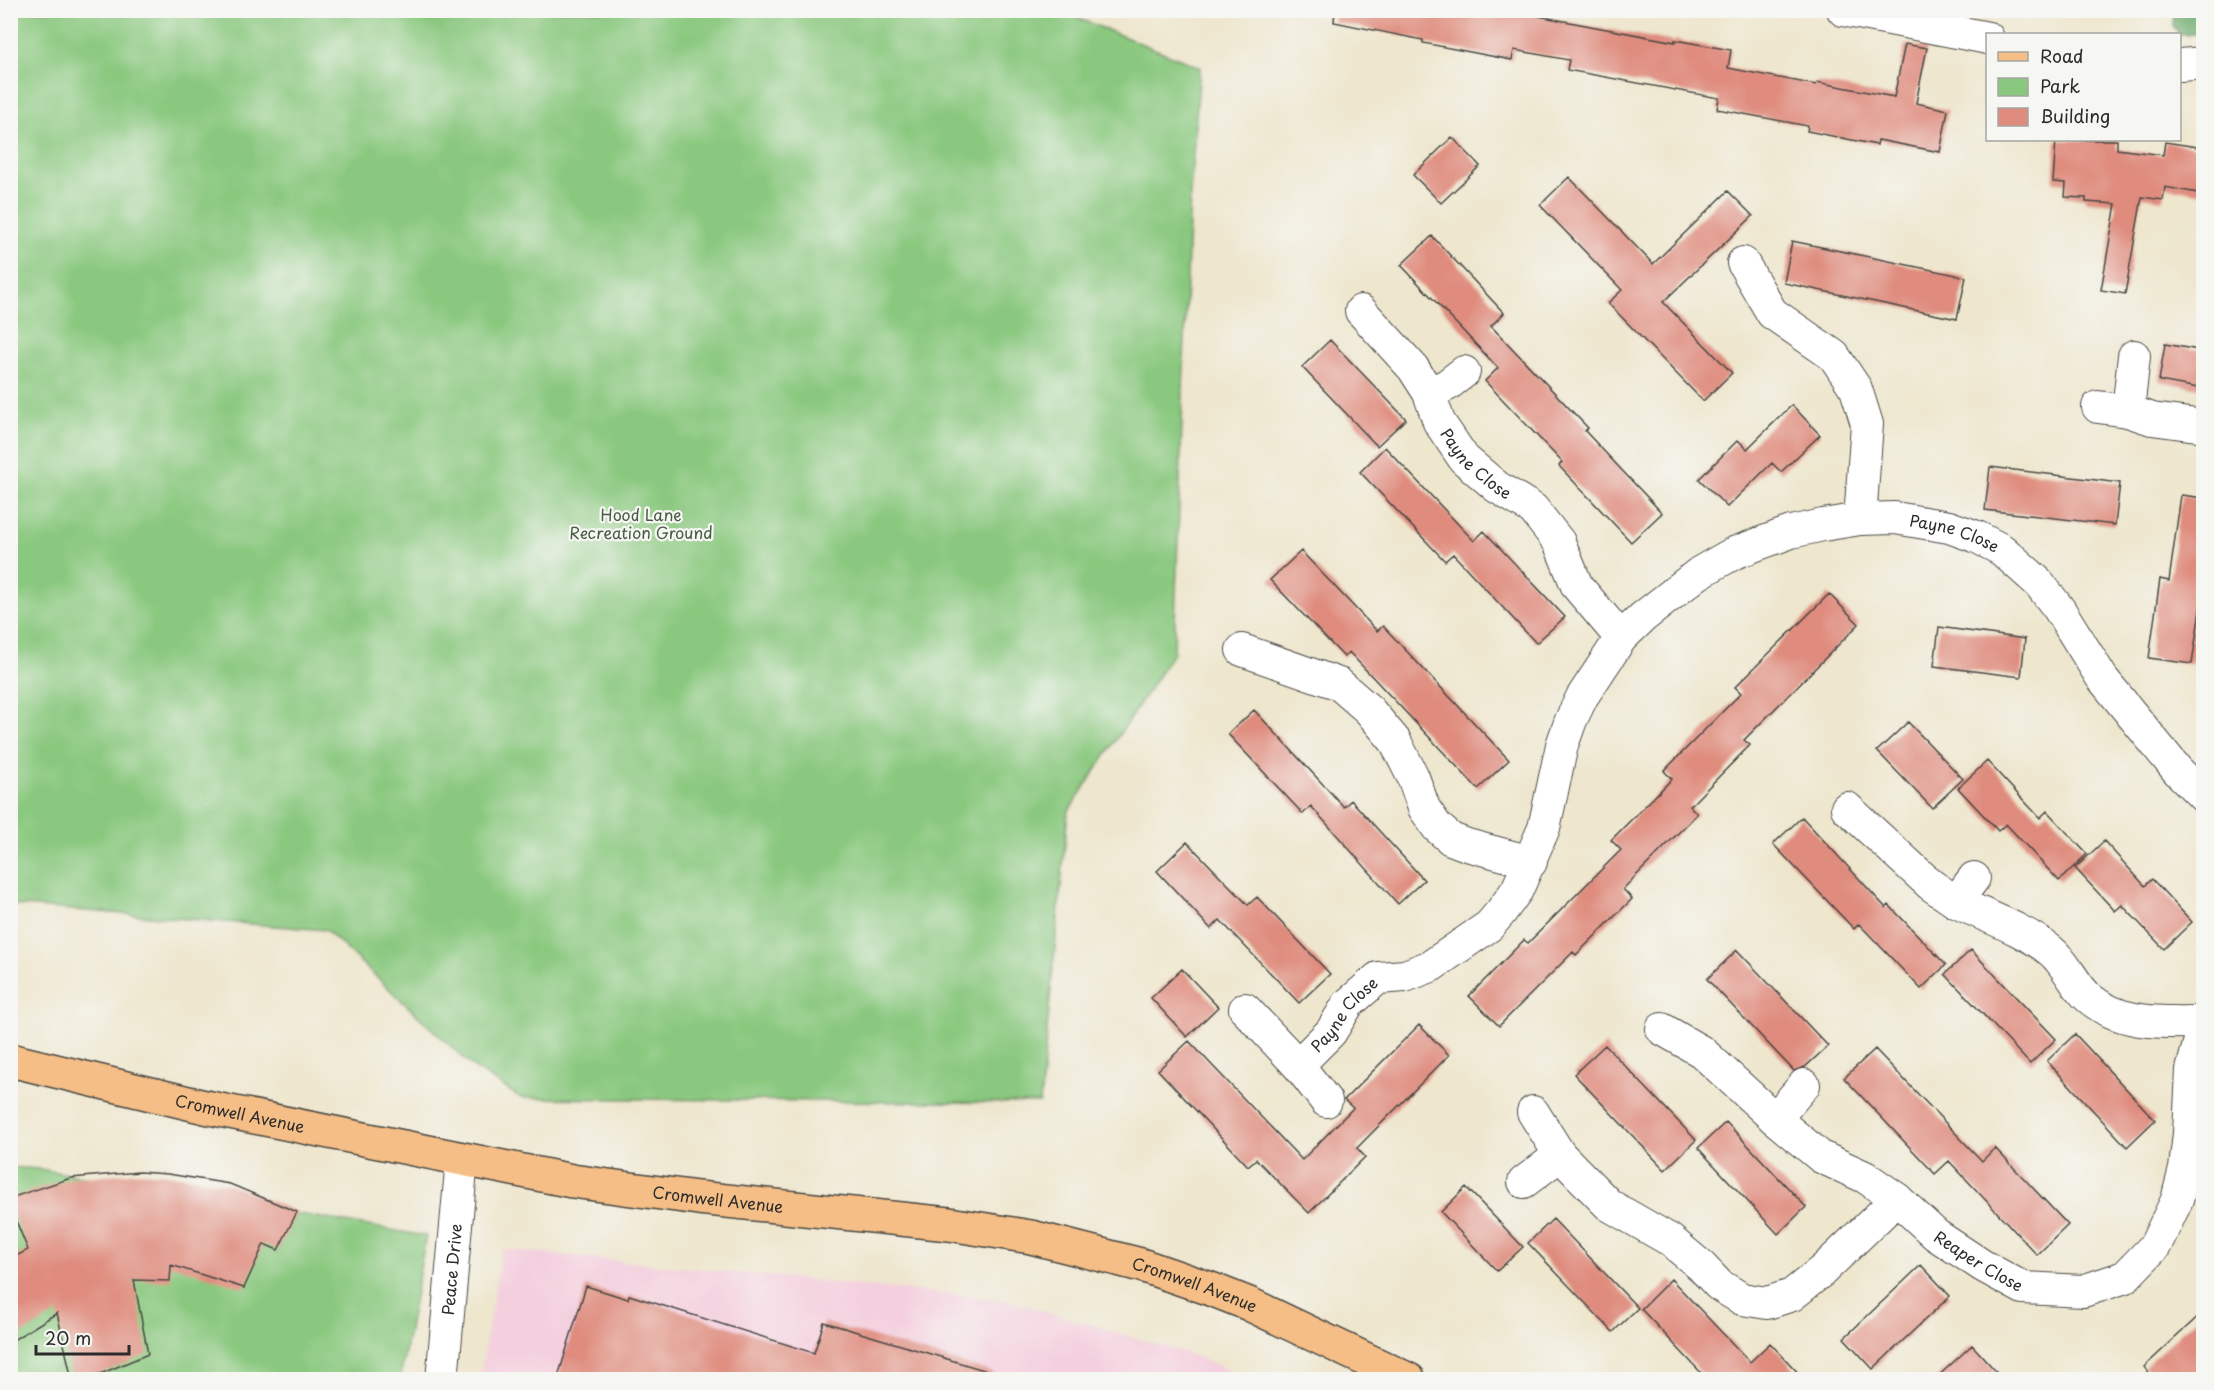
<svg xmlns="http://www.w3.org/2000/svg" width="2214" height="1390" font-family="'Playpen Sans',sans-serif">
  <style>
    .built { fill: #f4cfde }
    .green { fill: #89c87e; stroke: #5a7a54; stroke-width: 1.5 }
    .forest { fill: #6eac6d; stroke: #4c6c4c; stroke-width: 1.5 }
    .building { fill: #df8c7e }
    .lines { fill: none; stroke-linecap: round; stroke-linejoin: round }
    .street-casing { stroke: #484743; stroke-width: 34 }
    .primary-casing { stroke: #484743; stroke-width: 36 }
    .street { stroke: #fff; stroke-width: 32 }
    .primary { stroke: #f5be86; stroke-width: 33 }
    .labels { text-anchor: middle; stroke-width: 4.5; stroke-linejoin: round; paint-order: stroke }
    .street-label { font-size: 16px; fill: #2b2b2b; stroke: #f6f6f2 }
    .park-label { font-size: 16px; fill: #475a44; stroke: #f6f6f2 }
  </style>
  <rect width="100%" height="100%" fill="#f6f6f2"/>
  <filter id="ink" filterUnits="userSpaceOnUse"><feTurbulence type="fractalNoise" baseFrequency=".0167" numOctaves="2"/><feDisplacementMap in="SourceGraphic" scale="12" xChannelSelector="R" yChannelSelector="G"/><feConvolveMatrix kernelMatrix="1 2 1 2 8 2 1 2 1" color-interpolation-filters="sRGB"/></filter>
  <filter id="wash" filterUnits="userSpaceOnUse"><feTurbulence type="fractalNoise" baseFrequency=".008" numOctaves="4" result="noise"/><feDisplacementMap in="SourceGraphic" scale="24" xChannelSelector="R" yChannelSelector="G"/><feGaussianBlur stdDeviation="1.35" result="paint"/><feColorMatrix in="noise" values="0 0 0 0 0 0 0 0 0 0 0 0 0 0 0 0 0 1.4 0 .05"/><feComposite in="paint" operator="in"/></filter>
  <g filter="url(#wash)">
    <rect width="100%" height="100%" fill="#eee6cd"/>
    <path class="built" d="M502,1249L1006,1300L1196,1356L1250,1379L479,1380Z"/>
    <path class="green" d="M1060,11L1200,67L1190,191L1174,652L1068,812L1040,1103L521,1098L474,1068L326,930L11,905V11Z
      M10,1167L39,1169L426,1236L400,1379H11Z"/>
    <path class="forest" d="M2174,11H2203V34H2179L2173,25Z"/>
    <g id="blocks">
      <path class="building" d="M1335,10H1507L1675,42V40L1731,50L1728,68L1816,85L1817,82L1894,97L1905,44L1927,48L1916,103L1948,110L1940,152L1878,140L1877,145L1807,131L1808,126L1717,109L1719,98L1567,70L1569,60L1514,50L1512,60L1423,43V40L1334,22Z
        M1452,137L1480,166L1441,203L1413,175Z
        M2056,140H2117V149L2163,155L2165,142L2204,148V194L2165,187L2163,200L2142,197L2125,294L2101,290L2116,204L2086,202V198L2065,197L2066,183L2053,182Z
        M1569,177L1653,264L1728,191L1753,216L1663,302L1732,373L1703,401L1608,303L1622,290L1540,205Z
        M1432,236L1504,313L1491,326L1588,428L1585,431L1662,513L1631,542L1559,466L1562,462L1485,381L1498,368L1401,265Z
        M1792,241L1966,277L1957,319L1784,283Z
        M1330,340L1406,419L1377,446L1302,367Z
        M2165,344L2204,351V389L2159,381Z
        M1792,405L1820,435L1781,472L1772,463L1727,507L1699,479L1738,440L1747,449Z
        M1385,447L1474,541L1484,531L1565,617L1536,643L1453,554L1445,561L1360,472Z
        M1990,467L2120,483L2115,525L1985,510Z
        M2181,495L2204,498V583L2192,664L2149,658L2160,579L2169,581Z
        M1301,551L1377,631L1383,626L1509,760L1478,789L1349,652L1344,657L1270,580Z
        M1829,594L1859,624L1744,740L1750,745L1690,806L1697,814L1623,889L1632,899L1576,955L1573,952L1499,1026L1469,996L1524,940L1528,943L1621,850L1611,840L1672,779L1664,771L1741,693L1735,687Z
        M1939,627L2025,639L2021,677L1934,666Z
        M1254,710L1344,807L1351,800L1424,880L1398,904L1311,806L1303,814L1228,734Z
        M1908,722L1963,779L1932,808L1877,751Z
        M1987,761L2040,818L2047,811L2087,854L2059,881L2006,824L1998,831L1958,788Z
        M1802,817L1886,908L1889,905L1946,965L1921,989L1859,924L1854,929L1773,844Z
        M2104,841L2145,886L2152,879L2192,922L2164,949L2122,905L2115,911L2075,868Z
        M1187,842L1248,905L1257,897L1330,974L1299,1003L1220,920L1211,929L1157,871Z
        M1737,950L1828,1046L1805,1067L1794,1071L1707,979Z
        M1971,950L2056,1039L2030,1064L1945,974Z
        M1182,969L1218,1007L1187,1037L1151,998Z
        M1419,1025L1449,1055L1357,1148L1365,1157L1309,1213L1256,1159L1248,1166L1158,1070L1189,1041L1302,1160L1353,1108L1344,1100Z
        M2075,1034L2155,1120L2127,1147L2047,1061Z
        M1605,1045L1696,1140L1665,1170L1574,1074Z
        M1875,1049L1982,1161L1995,1148L2068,1225L2037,1255L1949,1161L1935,1174L1844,1078Z
        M1726,1122L1806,1207L1778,1234L1698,1148Z
        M139,1172L168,1174L230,1184L297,1212L278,1250L264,1244L244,1288L171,1265L170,1281L134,1280L148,1354L86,1380H72L57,1313L10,1342V1259L28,1250L10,1206V1198L71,1178Z
        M1466,1187L1523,1247L1497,1271L1441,1212Z
        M1553,1219L1638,1308L1613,1332L1528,1243Z
        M1921,1265L1950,1296L1873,1369L1844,1338Z
        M1671,1279L1750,1362L1770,1343L1805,1380H1708L1641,1309Z
        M586,1286L628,1299L629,1295L814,1353L824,1322L994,1373L993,1380H557Z
        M2204,1311V1380H2156L2144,1367Z
        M1972,1345L2004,1380H1934Z"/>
    </g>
  </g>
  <g filter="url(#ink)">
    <use href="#blocks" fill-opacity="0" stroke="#484743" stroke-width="1.5"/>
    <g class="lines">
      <defs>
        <g id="street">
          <path d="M1843,10L1988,38"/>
          <path d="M2180,65L2204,63"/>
          <path d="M1743,263L1772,313L1834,356L1856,389L1867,424L1860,519"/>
          <path d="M1361,311L1413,368L1429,393L1447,385L1464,372"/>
          <path id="s1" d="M1429,393L1439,422L1464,459L1497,487L1533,509L1559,542L1577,586L1621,638"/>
          <path d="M2098,407L2128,411L2134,356"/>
          <path d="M2128,411L2152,419L2204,426"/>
          <path d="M1242,650L1339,684L1369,710L1395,741L1413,777L1424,808L1437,827L1451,839L1467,845L1531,862"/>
          <path d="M1847,808L1931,885L1956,902L1974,878"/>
          <path d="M1956,902C1987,917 2024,929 2051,951C2066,963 2074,985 2089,998C2122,1026 2163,1022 2204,1022"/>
          <path id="s2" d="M1245,1009L1298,1065L1331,1032L1348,1004L1378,978L1405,976L1431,966L1489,926L1501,912L1517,890L1544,828L1562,745L1571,720L1582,697L1621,638L1643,617L1699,573L1734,553L1791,532L1823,525L1860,519L1895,518L1949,527L1977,537L2002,550L2039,583L2059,609L2102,678L2178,771L2204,797"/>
          <path d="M1662,1029L1702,1052L1775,1119L1804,1085"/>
          <path d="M1298,1065L1326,1101"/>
          <path d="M1775,1119L1821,1157L1865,1177L1897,1199"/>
          <path id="s3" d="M1560,1155L1609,1205L1670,1240L1701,1266L1719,1285L1742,1299L1767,1303L1792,1295L1823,1270L1897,1199L1936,1235L1983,1266L2023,1288L2083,1291L2125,1277L2155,1246L2177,1200L2185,1169L2189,1133L2192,1070L2204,1025"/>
          <path d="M1524,1182L1560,1155L1533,1112"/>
          <path id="s4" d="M442,1380L462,1159"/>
        </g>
        <g id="primary">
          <path id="s5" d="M10,1060L205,1107L572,1181L698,1198L949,1224L1031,1237L1141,1265L1211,1289L1249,1304L1409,1380"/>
        </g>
      </defs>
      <use href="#street" class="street-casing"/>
      <use href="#primary" class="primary-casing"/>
      <use href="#street" class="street"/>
      <use href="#primary" class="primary"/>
    </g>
  </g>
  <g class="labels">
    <g class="street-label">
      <text dy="6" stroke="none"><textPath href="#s1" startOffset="87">Payne Close</textPath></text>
      <text dy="6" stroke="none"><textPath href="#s2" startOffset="1012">Payne Close</textPath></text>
      <text dy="6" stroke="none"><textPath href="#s2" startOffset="146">Payne Close</textPath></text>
      <text dy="6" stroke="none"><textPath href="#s5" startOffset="236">Cromwell Avenue</textPath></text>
      <text dy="6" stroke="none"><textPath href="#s5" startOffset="722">Cromwell Avenue</textPath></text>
      <text dy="6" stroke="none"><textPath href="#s3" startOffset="531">Reaper Close</textPath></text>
      <text dy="6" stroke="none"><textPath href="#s4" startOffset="111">Peace Drive</textPath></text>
      <text dy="6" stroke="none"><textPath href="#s5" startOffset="1208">Cromwell Avenue</textPath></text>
    </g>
    <g class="park-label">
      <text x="641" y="521">Hood Lane<tspan x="641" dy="18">Recreation Ground</tspan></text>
    </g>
  </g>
  <rect width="2214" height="1390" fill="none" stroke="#f6f6f2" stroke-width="36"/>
  <rect x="1986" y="33" width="195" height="108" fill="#f6f6f2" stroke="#a5a5a2" stroke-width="1.5"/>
  <rect x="1998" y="52" width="30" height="9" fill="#f5be86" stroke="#a5a5a2" stroke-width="1.5"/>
  <text x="2040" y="63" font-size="18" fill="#2b2b2b">Road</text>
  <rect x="1998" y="78" width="30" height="18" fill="#89c87e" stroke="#a5a5a2" stroke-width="1.5"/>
  <text x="2040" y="93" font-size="18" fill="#2b2b2b">Park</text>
  <rect x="1998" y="108" width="30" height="18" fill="#df8c7e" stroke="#a5a5a2" stroke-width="1.5"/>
  <text x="2040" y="123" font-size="18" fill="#2b2b2b">Building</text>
  <path d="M36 1345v9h93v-9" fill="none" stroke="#2b2b2b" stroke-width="3"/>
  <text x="45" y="1345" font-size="18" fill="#2b2b2b" stroke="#f6f6f2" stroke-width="4.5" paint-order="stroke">20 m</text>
</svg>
